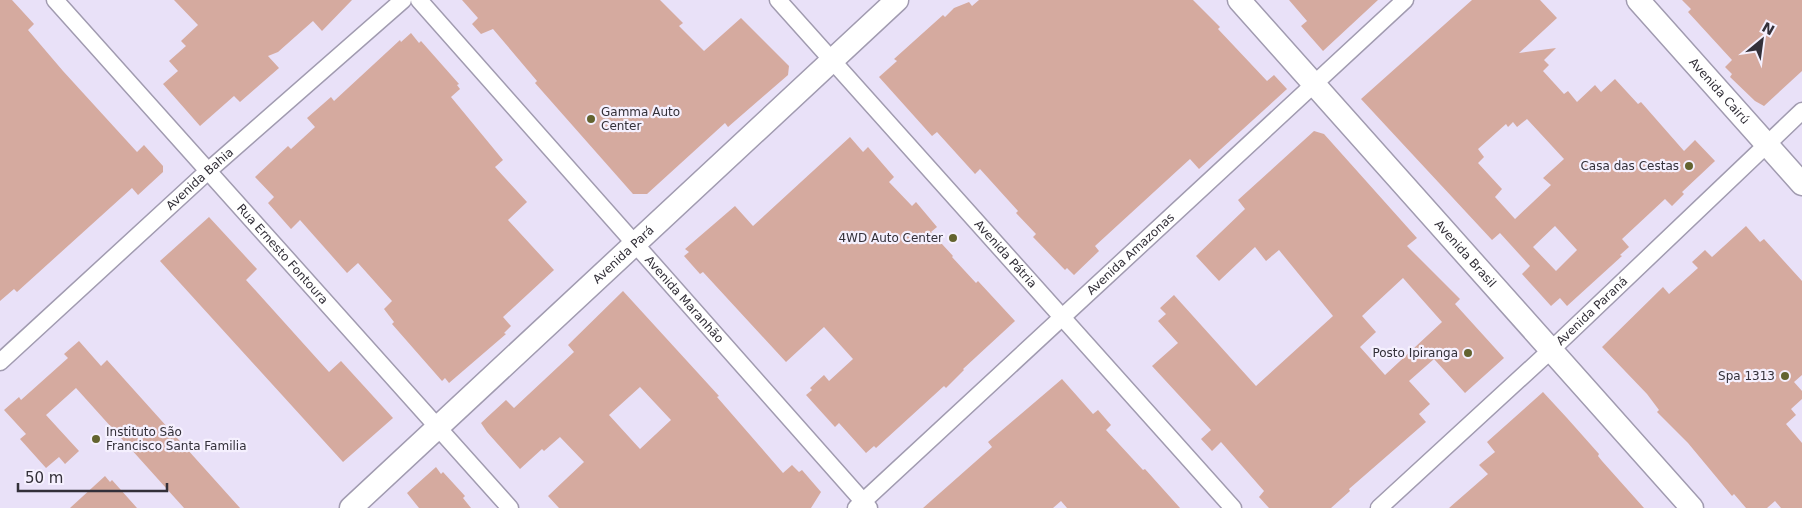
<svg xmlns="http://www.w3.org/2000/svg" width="1802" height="508" font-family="'DejaVu Sans',sans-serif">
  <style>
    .building { fill: #d5aa9f; fill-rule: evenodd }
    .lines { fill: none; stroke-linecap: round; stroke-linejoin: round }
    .street-casing { stroke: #a19bb0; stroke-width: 19 }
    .secondary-casing { stroke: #a19bb0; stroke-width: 25 }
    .street { stroke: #fff; stroke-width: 16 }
    .secondary { stroke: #fff; stroke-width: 22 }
    .poi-dot { fill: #63632f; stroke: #f5f0fe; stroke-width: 2 }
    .labels { text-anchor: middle; stroke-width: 4.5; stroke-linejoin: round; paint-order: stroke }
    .street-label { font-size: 12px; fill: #333039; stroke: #f5f0fe }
    .poi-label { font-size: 12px; fill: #333039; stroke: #f5f0fe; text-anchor: end }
  </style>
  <rect width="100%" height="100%" fill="#e9e1f8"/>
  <path class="building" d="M0,0H12L34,24L28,30L63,71L137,152L144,145L163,166V172L138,195L132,188L17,292L14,289L0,301Z
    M174,0H352L322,31L313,21L278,52L268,56L279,68L240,102L234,96L200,126L163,84L178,71L169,61L186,46L181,41L198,25Z
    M462,0H660L683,23L679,26L704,51L741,18L789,66L788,75L728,127L725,123L647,194H633L535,83L537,81L493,29L481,34L472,24L478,18Z
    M979,0H1193L1220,27L1218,29L1267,81L1274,75L1287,89L1199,169L1190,159L1095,246L1099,251L1074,275L1067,268L1065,270L1033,237L1036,234L1016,213L1018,211L980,169L975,174L937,132L932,136L879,77L897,61L894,59L943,15L945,17L954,8L969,2L972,6Z
    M1289,0H1378L1323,51L1301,26L1307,21Z
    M1472,0H1540L1557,18L1519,53L1556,48L1544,60L1549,65L1543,71L1564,94L1568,91L1577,102L1595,85L1601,92L1615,79L1638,104L1641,102L1684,151L1695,140L1715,161L1682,192L1684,194L1672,206L1665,199L1622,239L1629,247L1620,255L1622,256L1567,306L1560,298L1551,306L1522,274L1530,266L1500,233L1492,240L1361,99ZM1527,119L1564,159L1543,178L1551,185L1515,219L1495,197L1502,189L1478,163L1484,157L1478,149L1506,124L1508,127L1513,122L1517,127ZM1555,226L1577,250L1556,271L1533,247Z
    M1682,0H1802V71L1764,106L1755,101L1730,77L1732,74L1725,67L1732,60L1688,12L1691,9Z
    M411,33L419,43L421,41L459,84L457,85L460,89L451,97L503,160L495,167L527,202L508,220L554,270L503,317L511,326L504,333L506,334L449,383L445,378L442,381L392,324L394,322L384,309L392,301L358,263L347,273L300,220L291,229L268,203L274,197L255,177L288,146L291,149L315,127L307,118L331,97L334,101L400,40L401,42Z
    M1314,131L1324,134L1417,238L1407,246L1460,299L1455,304L1504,358L1465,393L1434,359L1409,381L1430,404L1419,414L1426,422L1349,489L1350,491L1331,508H1269L1259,497L1264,491L1221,442L1212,451L1201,439L1211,430L1152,366L1178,343L1158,321L1166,314L1160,308L1174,295L1256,386L1333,316L1279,250L1266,261L1255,247L1219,281L1196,256L1245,209L1238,200ZM1403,278L1442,322L1385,375L1360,347L1376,332L1362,316Z
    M850,137L863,152L868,147L894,177L889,182L912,206L916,202L937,227L931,232L953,256L952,257L976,283L978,281L1015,321L963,369L964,370L946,388L944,386L876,448L874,446L866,453L839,423L835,427L806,395L812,390L810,388L824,375L829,381L853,359L824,327L786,362L703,272L700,274L684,256L689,252L685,249L735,206L753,226Z
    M209,217L257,269L246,280L329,372L341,361L393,418L343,462L160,261Z
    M1746,226L1760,242L1764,239L1802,281V375L1794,382L1802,391V399L1791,409L1796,415L1786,424L1802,443V508H1781L1775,501L1767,508H1746L1734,494L1732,496L1688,443L1657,412L1659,410L1647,394L1602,347L1663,287L1669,294L1698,268L1692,262L1705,250L1712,257Z
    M623,291L719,396L717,397L783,473L792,465L799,472L802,470L821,492L811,508H559L548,496L584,462L560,437L544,451L542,449L520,469L487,432L481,423L506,400L514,408L574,352L568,345ZM640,387L671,420L640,449L609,415Z
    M79,341L101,366L107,360L240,508H184L76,388L46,415L79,451L65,464L59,457L46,468L20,439L26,434L4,410L19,397L21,400L68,358L64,354Z
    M1062,379L1093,414L1098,410L1111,425L1106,430L1143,470L1145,469L1180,508H1067L1061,501L1053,508H923L992,447L988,442Z
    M1543,392L1567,418L1599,454L1598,456L1602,461L1644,508H1449L1488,474L1479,465L1495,452L1487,442Z
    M436,467L441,474L443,472L465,496L463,498L471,508H419L407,493Z
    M105,476L110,482L112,480L137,508H70Z"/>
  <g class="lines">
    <defs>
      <g id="street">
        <path id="s1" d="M55,0L510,508"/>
        <path id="s2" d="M419,0L869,508"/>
        <path id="s3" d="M778,0L1233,508"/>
        <path id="s4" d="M0,362L208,171L403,0"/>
        <path id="s5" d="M856,508L1405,0"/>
        <path id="s6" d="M1379,508L1551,350L1802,111"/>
      </g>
      <g id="secondary">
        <path id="s7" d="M1239,0L1692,508"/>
        <path id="s8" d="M1638,0L1802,184"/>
        <path id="s9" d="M351,508L897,0"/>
      </g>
    </defs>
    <use href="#street" class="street-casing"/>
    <use href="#secondary" class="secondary-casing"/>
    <use href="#street" class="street"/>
    <use href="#secondary" class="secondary"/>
  </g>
  <g class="poi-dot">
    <circle cx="591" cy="119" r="5"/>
    <circle cx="1689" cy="166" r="5"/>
    <circle cx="953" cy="238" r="5"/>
    <circle cx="1468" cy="353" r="5"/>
    <circle cx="1785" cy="376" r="5"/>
    <circle cx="96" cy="439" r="5"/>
  </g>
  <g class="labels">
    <g class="street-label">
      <text dy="4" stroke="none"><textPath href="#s8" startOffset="122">Avenida Cairú</textPath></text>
      <text dy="4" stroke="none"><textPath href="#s4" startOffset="271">Avenida Bahia</textPath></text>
      <text dy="4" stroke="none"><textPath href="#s1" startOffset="341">Rua Ernesto Fontoura</textPath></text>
      <text dy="4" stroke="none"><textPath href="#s9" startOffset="372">Avenida Pará</textPath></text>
      <text dy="4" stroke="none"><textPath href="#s3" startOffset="341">Avenida Pátria</textPath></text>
      <text dy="4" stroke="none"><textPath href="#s5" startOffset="374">Avenida Amazonas</textPath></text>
      <text dy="4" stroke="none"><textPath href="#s7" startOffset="340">Avenida Brasil</textPath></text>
      <text dy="4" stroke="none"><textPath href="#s2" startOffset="400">Avenida Maranhão</textPath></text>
      <text dy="4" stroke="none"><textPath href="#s6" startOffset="290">Avenida Paraná</textPath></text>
    </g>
    <g class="poi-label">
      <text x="601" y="116" text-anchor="start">Gamma Auto<tspan x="601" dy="14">Center</tspan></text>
      <text x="1679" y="170">Casa das Cestas</text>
      <text x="943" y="242">4WD Auto Center</text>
      <text x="1458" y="357">Posto Ipiranga</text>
      <text x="1775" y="380">Spa 1313</text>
      <text x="106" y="436" text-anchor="start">Instituto São<tspan x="106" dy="14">Francisco Santa Familia</tspan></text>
    </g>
  </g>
  <g transform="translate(1762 40) rotate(29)" stroke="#f5f0fe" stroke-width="4" paint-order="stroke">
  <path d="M0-4L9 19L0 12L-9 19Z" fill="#333039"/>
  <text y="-8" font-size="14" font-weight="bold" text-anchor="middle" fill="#333039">N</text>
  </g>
  <path d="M18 483v8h149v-8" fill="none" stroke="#333039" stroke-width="2.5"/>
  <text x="25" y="483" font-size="15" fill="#333039" stroke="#f5f0fe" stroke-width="4" paint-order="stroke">50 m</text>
</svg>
